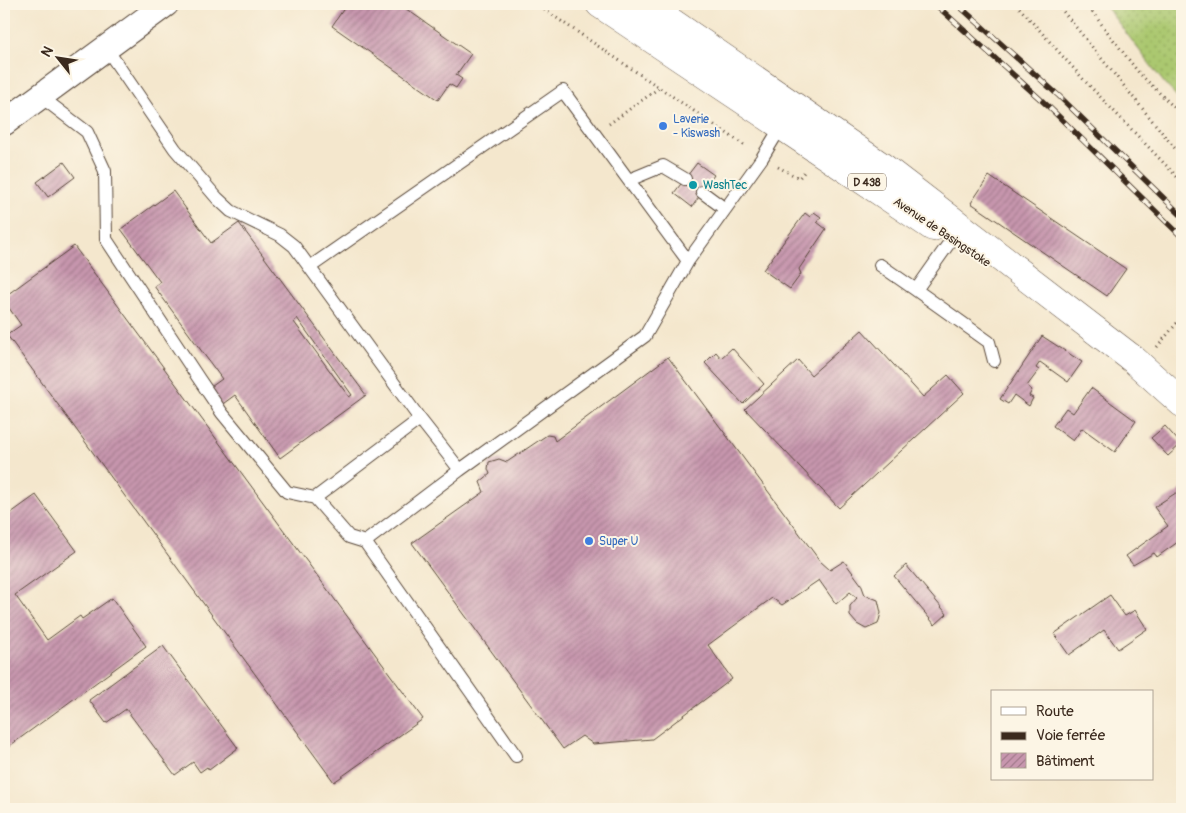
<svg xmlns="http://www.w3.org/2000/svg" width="1186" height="813" font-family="Pangolin,sans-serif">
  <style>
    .grass { fill: url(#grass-dots); stroke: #737946 }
    .building { fill: url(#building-hatch); fill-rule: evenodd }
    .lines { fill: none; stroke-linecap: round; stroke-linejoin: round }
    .lane-casing { stroke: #574638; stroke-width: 14 }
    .street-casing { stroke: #574638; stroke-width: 27 }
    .primary-casing { stroke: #574638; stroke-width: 29 }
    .path { stroke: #574638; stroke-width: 3; stroke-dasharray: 1 4; stroke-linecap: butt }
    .lane { stroke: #fff; stroke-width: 12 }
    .street { stroke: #fff; stroke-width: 25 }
    .primary { stroke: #fff; stroke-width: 28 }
    .rail-casing { stroke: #3b2a1e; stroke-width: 5.5 }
    .rail { stroke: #fcf5e5; stroke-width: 4; stroke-dasharray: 11; stroke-linecap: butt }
    .shop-dot { fill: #3f7fe0; stroke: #fcf5e5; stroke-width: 2 }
    .culture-dot { fill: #0f9aa8; stroke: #fcf5e5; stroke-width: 2 }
    .labels { text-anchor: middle; stroke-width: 4; stroke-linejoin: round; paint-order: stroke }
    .shield { fill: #fcf5e5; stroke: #75675a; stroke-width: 1 }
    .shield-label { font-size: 11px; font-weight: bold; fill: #3b2a1e }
    .shop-label { font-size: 12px; fill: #366cbe; stroke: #fcf5e5; text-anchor: start }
    .culture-label { font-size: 12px; fill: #0d838f; stroke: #fcf5e5; text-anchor: start }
    .street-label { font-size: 12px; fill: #3b2a1e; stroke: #fcf5e5 }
  </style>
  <defs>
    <pattern id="grass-dots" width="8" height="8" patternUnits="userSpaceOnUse" patternTransform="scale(1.25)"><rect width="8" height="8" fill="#abc86f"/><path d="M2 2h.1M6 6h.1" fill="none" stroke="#8ca35b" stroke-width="1.8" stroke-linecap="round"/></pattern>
    <pattern id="building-hatch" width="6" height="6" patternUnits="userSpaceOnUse" patternTransform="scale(1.25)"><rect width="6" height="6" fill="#c796ae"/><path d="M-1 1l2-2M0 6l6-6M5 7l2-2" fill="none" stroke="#a37b8d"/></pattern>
  </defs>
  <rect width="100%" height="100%" fill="#fcf5e5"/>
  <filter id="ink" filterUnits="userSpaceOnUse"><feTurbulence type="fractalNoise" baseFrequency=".02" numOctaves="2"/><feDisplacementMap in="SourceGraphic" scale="10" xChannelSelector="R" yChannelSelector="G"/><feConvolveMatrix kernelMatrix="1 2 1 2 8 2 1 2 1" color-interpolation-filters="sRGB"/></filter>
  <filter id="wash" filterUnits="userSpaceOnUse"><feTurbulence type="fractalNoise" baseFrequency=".0096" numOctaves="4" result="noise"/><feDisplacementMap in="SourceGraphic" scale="20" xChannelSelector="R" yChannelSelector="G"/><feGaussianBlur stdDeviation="1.12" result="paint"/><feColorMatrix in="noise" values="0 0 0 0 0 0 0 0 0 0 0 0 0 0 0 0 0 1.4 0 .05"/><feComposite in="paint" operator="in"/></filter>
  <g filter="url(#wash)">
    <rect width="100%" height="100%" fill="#f4e7cd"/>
    <path class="grass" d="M1104,4H1182V102L1165,84Z"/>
    <g id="blocks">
      <path class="building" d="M347,4H399L471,54L456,75L462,79L456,88L449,84L438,100L332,26Z
        M64,162L75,177L48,197L37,182Z
        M697,163L714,175L692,207L674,193Z
        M989,176L1126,269L1107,296L971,203Z
        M173,191L211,243L239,223L366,395L280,458L235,395L220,406L208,389L222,379L154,286L160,282L121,229ZM297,318L352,395L349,397L294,322Z
        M814,212L821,217L817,222L826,229L799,269L801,274L790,289L763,270L805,213L810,217Z
        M74,246L423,719L334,782L7,335L21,325L4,301V297Z
        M862,330L923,397L948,375L964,393L839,508L745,409L798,360L811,375Z
        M1042,336L1082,362L1068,382L1040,362L1036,368L1039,370L1027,386L1032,390L1029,396L1033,398L1029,406L1014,395L1008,404L1000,399Z
        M732,348L764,384L743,404L705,363L716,352L721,358Z
        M668,357L820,561L830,570L844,561L861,584L865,595L878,600L881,613L878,624L866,629L857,624L850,616V606L857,598L850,592L836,604L819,580L782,605L772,598L708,645L732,679L652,739L593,744L582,736L563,749L412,543L484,492L480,482L490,474L488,469L489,462L499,459L507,462L547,435L553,436L555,441Z
        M1091,388L1136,421L1115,452L1082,428L1073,441L1053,426L1066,408L1073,413Z
        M1165,426L1181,444L1168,456L1151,438Z
        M1182,489V539L1157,557L1154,553L1133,565L1126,556L1168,526L1154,507Z
        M36,495L77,551L15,595L47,640L80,616L82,619L112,598L146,646L4,750V518Z
        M906,565L947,614L935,625L894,576Z
        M1110,595L1125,616L1135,610L1147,629L1118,649L1104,630L1069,655L1054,634Z
        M163,646L238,748L209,770L207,767L200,772L193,762L175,775L126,709L106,723L89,700Z"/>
    </g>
  </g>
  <g filter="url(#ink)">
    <use href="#blocks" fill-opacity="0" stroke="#574638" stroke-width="1"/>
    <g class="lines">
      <defs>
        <path id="lane" d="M106,48L175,149L217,198L231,211L280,235L294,246L420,419L460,470L645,336L688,261
          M40,96L87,132L105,171L106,239L199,379L222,413L287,492L315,498L420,419
          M629,180L663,166L685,179
          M702,192L725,209
          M952,239L916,290L989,342L994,361
          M880,265L916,290
          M310,267L563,91L688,261L762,158L782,125
          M315,498L349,537L365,542L460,470
          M365,542L516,756"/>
        <path id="street" d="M4,123L166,4"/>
        <path id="primary" d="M600,4L933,227
          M645,4L884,168L1134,360L1182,403"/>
      </defs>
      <use href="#lane" class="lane-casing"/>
      <use href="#street" class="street-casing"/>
      <use href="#primary" class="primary-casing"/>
      <path class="path" d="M536,4L747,147
        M1016,4L1084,80L1182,182
        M1057,4L1182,157
        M1086,4L1139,73L1182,115
        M609,124L659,88
        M778,167L799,178L805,171
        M1157,347L1182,317"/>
      <use href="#lane" class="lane"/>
      <use href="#street" class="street"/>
      <use href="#primary" class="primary"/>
      <defs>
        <path id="rail" d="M935,4L1049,107L1182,237
          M957,4L1059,96L1182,216"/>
      </defs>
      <use href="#rail" class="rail-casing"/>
      <use href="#rail" class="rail"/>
    </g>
  </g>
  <g class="shop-dot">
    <circle cx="663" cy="126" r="5"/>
    <circle cx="589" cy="541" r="5"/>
  </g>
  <circle class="culture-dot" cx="693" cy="185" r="5"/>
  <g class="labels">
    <rect class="shield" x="848" y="173.5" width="38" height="17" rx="4"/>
    <g class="shield-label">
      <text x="867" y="186">D 438</text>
    </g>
    <g class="shop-label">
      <text x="673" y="123">Laverie<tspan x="673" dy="14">- Kiswash</tspan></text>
      <text x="599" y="545">Super U</text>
    </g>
    <g class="culture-label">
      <text x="703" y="189">WashTec</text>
    </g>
    <g class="street-label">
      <text transform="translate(942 232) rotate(34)" y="4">Avenue de Basingstoke</text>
    </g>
  </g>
  <rect width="1186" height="813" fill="none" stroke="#fcf5e5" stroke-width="20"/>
  <rect x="991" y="690" width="162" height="90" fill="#fcf5e5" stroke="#afa495"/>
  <rect x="1001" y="707" width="25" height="8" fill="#ffffff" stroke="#afa495"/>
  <text x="1036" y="716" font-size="15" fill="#3b2a1e">Route</text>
  <rect x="1001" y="732" width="25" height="8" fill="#3b2a1e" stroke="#afa495"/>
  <text x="1036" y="740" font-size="15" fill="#3b2a1e">Voie ferrée</text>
  <rect x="1001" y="753" width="25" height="15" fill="url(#building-hatch)" stroke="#afa495"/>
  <text x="1036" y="766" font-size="15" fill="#3b2a1e">Bâtiment</text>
  <g transform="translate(58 58) rotate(300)" stroke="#fcf5e5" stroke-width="4" paint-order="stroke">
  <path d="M0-4L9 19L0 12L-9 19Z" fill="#3b2a1e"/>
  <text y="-8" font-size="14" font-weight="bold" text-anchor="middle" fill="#3b2a1e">N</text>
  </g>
</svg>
